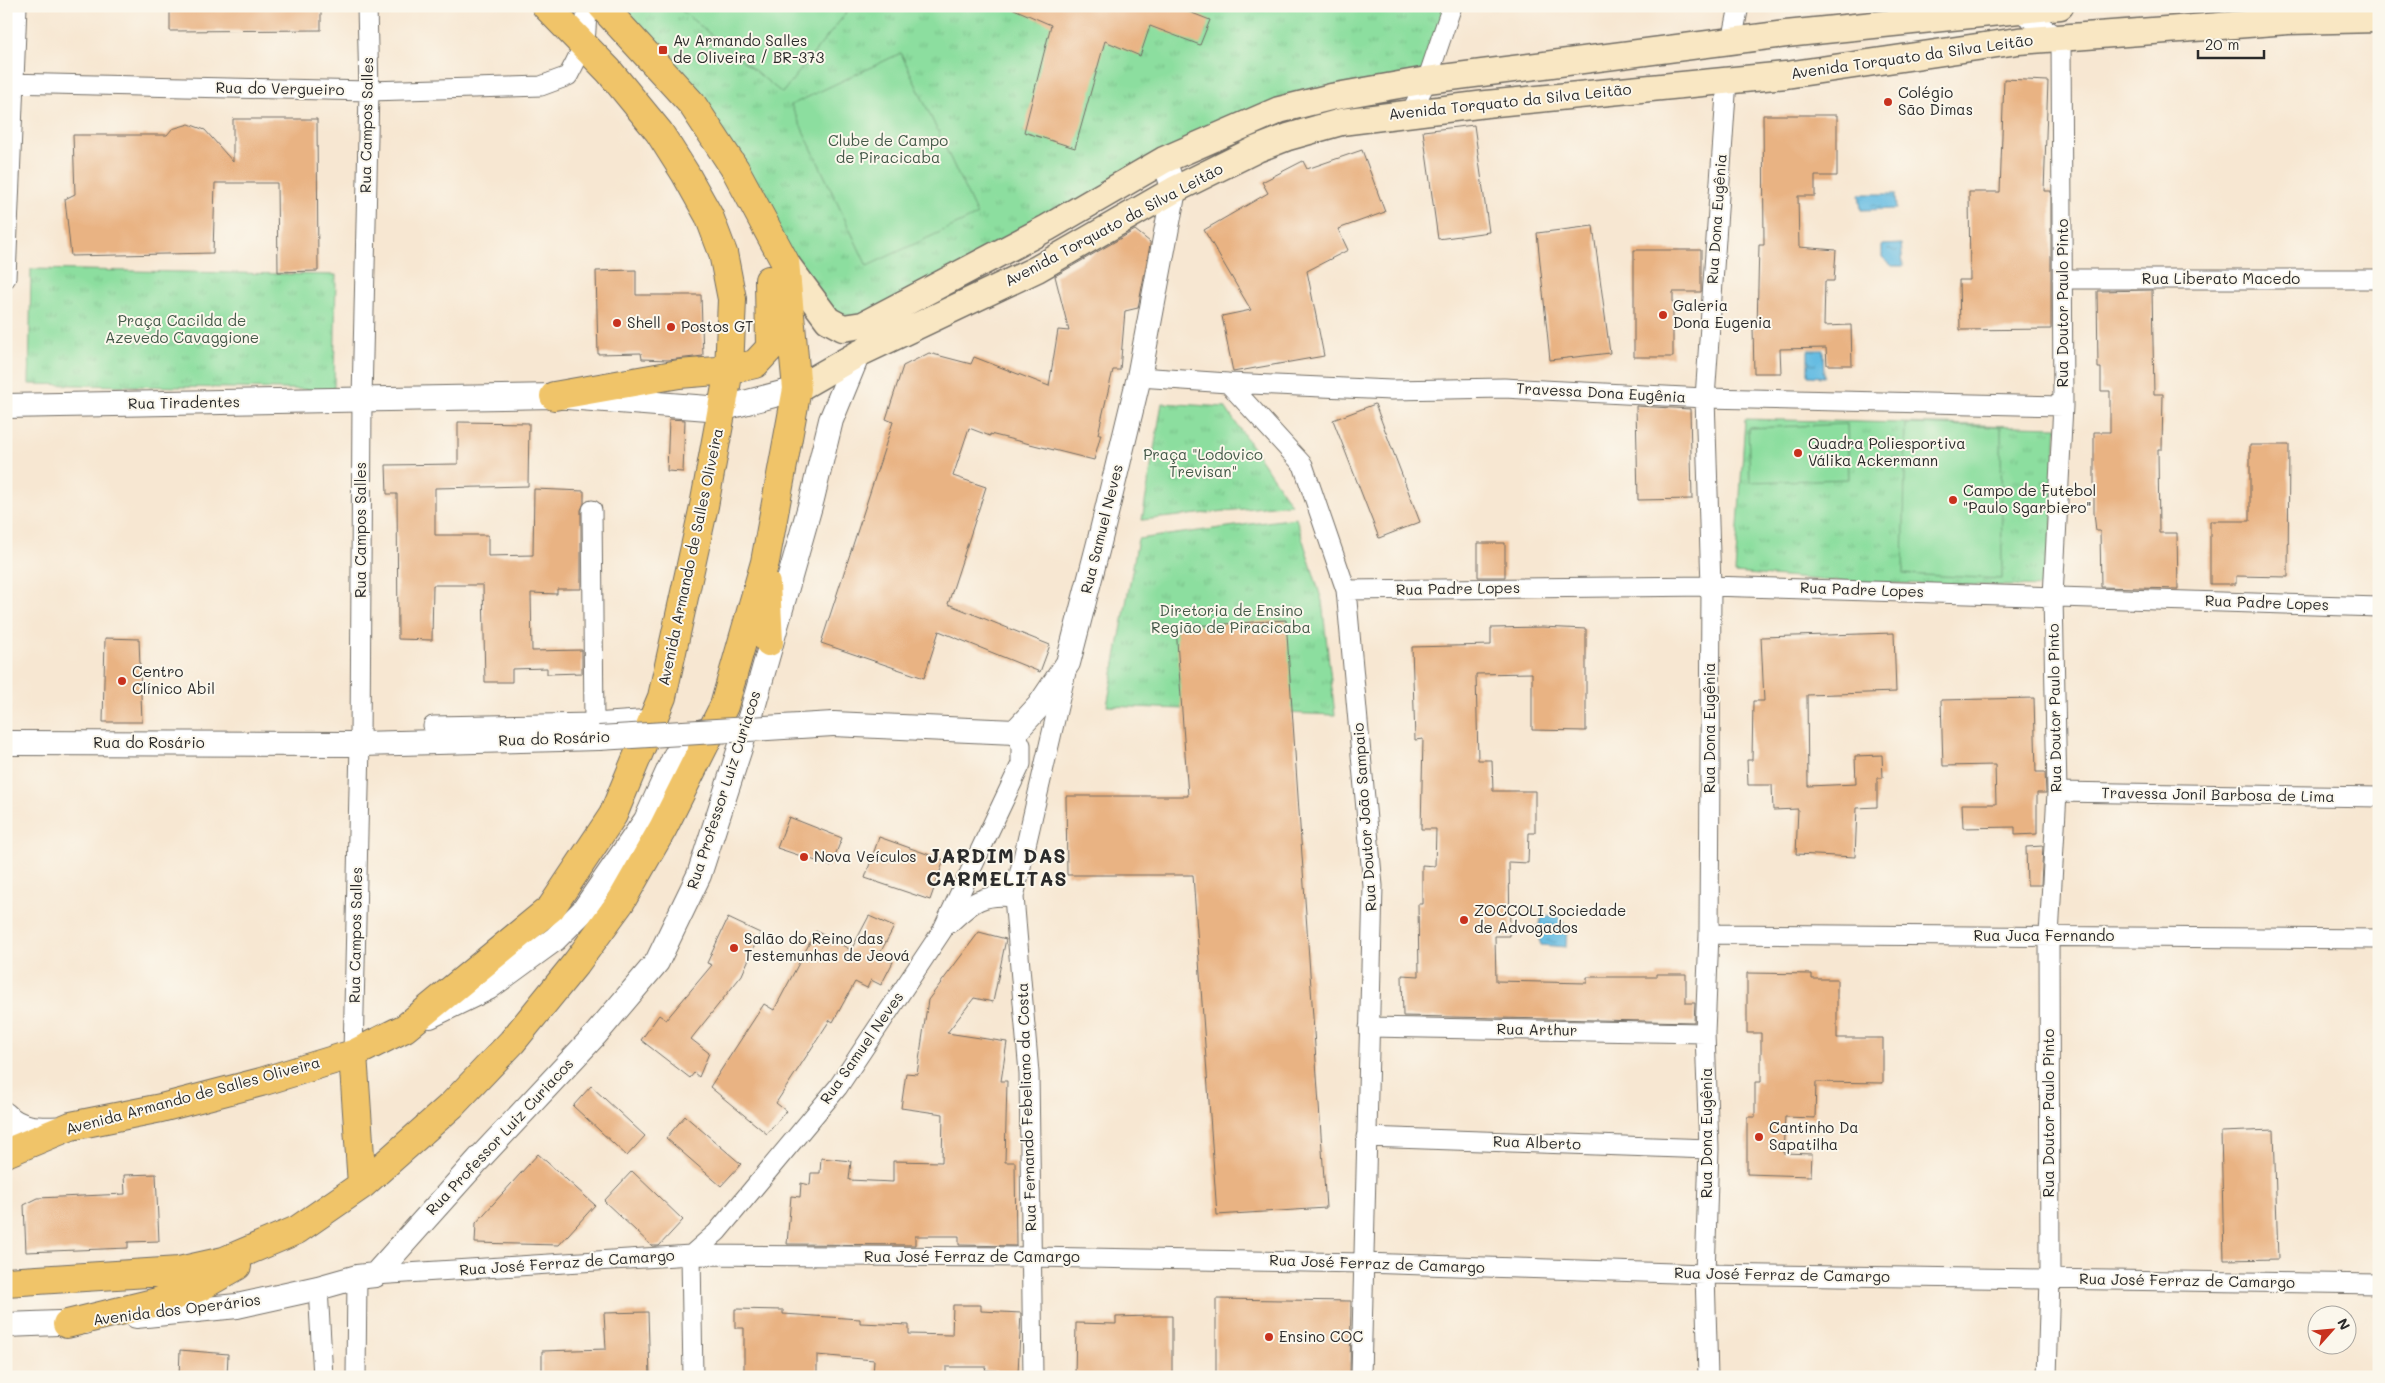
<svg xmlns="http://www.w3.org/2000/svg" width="2385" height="1383" font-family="Mali,sans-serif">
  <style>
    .grass { fill: url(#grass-tufts); stroke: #5c8465 }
    .pitch { fill: #8cde9f; stroke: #5c8465 }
    .water { fill: url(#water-ripples); stroke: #487486 }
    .building { fill: #e9b383 }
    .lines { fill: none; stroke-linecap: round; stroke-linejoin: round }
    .minor-casing { stroke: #726d65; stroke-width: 21 }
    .tertiary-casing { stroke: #726d65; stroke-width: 26 }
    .secondary-casing { stroke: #726d65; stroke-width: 29 }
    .primary-casing { stroke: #726d65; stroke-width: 30 }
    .minor { stroke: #fff; stroke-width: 19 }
    .tertiary { stroke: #fff; stroke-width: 24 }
    .secondary { stroke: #f9e7c3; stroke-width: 26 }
    .primary { stroke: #f0c469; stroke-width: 28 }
    .tertiary-bridge-casing { stroke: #726d65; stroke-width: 26; stroke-linecap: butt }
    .tertiary-bridge { stroke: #fff; stroke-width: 24 }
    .poi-dot { fill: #c8321e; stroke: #fbf7ec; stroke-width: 2 }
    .labels { text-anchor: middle; stroke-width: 4; stroke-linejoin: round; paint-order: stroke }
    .poi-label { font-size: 15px; fill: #2b2b2b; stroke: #fbf7ec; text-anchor: start }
    .street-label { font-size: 15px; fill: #2b2b2b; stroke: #fbf7ec }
    .park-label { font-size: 15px; fill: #435848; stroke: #fbf7ec }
    .district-label { font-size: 20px; font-weight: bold; letter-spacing: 1px; fill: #2b2b2b; stroke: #fbf7ec }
  </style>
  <defs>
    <pattern id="grass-tufts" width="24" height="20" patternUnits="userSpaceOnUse" patternTransform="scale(1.25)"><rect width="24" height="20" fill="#8cde9f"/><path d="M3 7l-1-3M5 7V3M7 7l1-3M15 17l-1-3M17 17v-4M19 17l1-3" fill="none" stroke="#79bf89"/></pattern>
    <pattern id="water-ripples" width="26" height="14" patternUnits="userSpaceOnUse" patternTransform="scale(1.25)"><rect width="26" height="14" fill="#65bce2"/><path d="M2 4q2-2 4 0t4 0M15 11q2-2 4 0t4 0" fill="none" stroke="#5399b7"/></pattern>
  </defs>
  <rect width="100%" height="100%" fill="#fbf7ec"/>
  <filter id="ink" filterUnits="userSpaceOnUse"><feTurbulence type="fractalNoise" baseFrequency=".02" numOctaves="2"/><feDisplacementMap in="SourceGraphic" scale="10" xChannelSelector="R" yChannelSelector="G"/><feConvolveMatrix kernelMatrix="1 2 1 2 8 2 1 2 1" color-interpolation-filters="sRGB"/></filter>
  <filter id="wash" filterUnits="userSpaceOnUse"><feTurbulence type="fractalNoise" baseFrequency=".0096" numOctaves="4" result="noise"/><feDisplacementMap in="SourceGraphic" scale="20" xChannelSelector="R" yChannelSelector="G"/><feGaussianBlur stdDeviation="1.12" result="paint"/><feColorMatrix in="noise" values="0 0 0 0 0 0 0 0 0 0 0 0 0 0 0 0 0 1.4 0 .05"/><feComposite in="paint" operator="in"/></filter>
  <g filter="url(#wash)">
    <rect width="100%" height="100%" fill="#f7e7d2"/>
    <path class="grass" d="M602,6H1452L1427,80L1279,110L843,328L735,169Z
      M31,269L336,275L334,390L29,384Z
      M1162,403L1225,407L1291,504L1142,520Z
      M1745,419L2057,427L2049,587L1845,582L1735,573Z
      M1296,518L1322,601L1335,715L1107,706L1138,539Z"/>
    <path class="pitch" d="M676,6H850L851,7L782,93Z
      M901,53L977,215L867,266L791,105Z
      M1847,424L1849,479L1750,482L1748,428Z
      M1906,424L2001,427L2002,579L1903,574Z"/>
    <path class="water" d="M1859,194H1895L1896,209L1861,210Z
      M1901,244L1903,266H1892L1882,257V245Z
      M1808,350H1823L1824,377L1808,376Z
      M1543,916H1557L1567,926L1566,947L1541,945L1536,930Z"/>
    <g id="blocks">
      <path class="building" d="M170,6H321V30L170,31Z
        M1007,6H1174L1210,20L1200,45L1150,26L1140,56L1105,41L1075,148L1024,132L1051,25Z
        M2004,79L2048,81L2044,191H2051V329L1960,330L1959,280H1970L1969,192H2000Z
        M1763,115H1837V176H1815V196H1798L1799,247L1836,250L1834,281H1825L1824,326L1851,325L1852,365H1827L1826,348L1780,349L1781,373H1754L1753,328H1757L1759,245H1764Z
        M233,119H317L318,271L278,272L277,183H215L213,253L71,256L65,199L75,194L73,135H167L172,129L189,124L205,130L233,162Z
        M1474,125L1489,232L1438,239L1423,131Z
        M1362,150L1385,212L1338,229L1348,250L1307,271L1324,356L1233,372L1222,316L1251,310L1204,230L1268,193L1262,182L1303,161L1307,169Z
        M1593,226L1610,353L1550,360L1537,233Z
        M1135,230L1150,242V245L1138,308L1125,311L1120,370H1113L1098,434H1101L1094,460L990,434V436L969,428L953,476L986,487L948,604L1050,645L1040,672L939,631L924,678L821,643L893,422L886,419L903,366L929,353L971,364L974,357L1049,386L1058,330L1069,331L1055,276Z
        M1634,250H1701V292H1673V357H1634Z
        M636,270V295H701L703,356L668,360L642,359L641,353L598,354L596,271Z
        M2152,290L2154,394H2163L2162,449H2158L2159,533H2177L2178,589L2101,587L2100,531H2096L2094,513V432H2110V391H2101V368H2098L2097,291Z
        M1375,404L1420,522L1379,538L1333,420Z
        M1636,406L1690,409L1692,499L1638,500Z
        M669,419L685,420L683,472L667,471Z
        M458,422L529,423L528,486L435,488V535H488V556L533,555L534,489L584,491V503L581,510V589H557V594L531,593L532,651L582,650V673L547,674V668L512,669V682H485L483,585H433L432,640L398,639L397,494H387L386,465L458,464Z
        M2250,445H2289L2288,577L2236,576V584H2210V521H2250Z
        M1478,543H1505V577H1478Z
        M1286,620L1326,1208L1217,1215L1193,875H1067L1066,796H1188L1176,627Z
        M1542,627L1586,629V731L1532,730V673L1476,674L1478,760H1492L1493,791H1535V833H1529L1528,863L1509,862L1510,936H1495L1496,981L1587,983V977H1657V974H1686V1003H1695L1694,1022L1403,1016L1402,975L1419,976L1418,904H1422V865L1435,866L1436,829H1421L1423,739L1415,740L1412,647L1491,645V628Z
        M1894,633L1896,692L1807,695L1808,786L1856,784L1855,756L1882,755L1883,778H1877V807L1857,808L1855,857L1796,854L1798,809L1773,810L1772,785H1748L1747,760H1752L1753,701H1764L1761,637Z
        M105,638L139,639L142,722H103Z
        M2034,698L2036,772H2045L2046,793H2037V834L2015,835V827L1963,828L1962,804H1996L1995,765L1943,766L1941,700Z
        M789,817L842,838L831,866L777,848Z
        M879,837L944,860L930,900L865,878Z
        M2043,846L2041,885H2027L2026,847Z
        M869,916L894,927L879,955L893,962L881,985L871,980L867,988L855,982L833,1022L830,1020L776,1103L786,1111L767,1134L710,1087L764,1004L774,1010L816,931L851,950Z
        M728,918L760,933L742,975L691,1039L709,1053L699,1077L694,1073L690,1078L641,1040L659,1015L666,1020L712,965L707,963Z
        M979,932L1006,939L993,1002L974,998L947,1033L1007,1042L1001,1081H1007L1005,1162H1015L1016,1246L959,1245V1236H915V1245L787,1244L791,1196L800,1197L801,1183L810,1185L811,1173H820L821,1158L851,1161L849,1180L893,1182V1161L942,1162L943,1114L901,1108L906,1073L917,1074L928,1000Z
        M1747,973L1812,974V979H1837V1038H1883V1083L1816,1082L1815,1118L1785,1117L1783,1153L1812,1154L1811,1176L1747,1174V1117H1755V1082H1761V1033H1747Z
        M591,1086L645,1136L627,1156L573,1106Z
        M685,1116L741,1164L721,1186L666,1138Z
        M2274,1130L2278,1259L2224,1260L2221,1132Z
        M538,1154L595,1205L559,1245L475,1243L476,1223Z
        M632,1171L683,1220L659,1246H652L604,1201Z
        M156,1174L159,1241L128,1242V1248L26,1252L24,1205L38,1198L125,1194L124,1175Z
        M1216,1299L1351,1301L1350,1377H1216Z
        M953,1305H981V1311L1021,1313L1018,1373L985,1370L986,1367H946V1377H873L874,1360L817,1355V1377H744V1328H735V1309L783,1310V1314L860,1319V1323L909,1325V1334L952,1335Z
        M648,1312L650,1377H542V1351L606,1349L604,1313Z
        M1149,1316H1172V1377H1075L1076,1323L1116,1324V1317Z
        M180,1350L228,1354L227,1377H179Z"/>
    </g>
  </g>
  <g filter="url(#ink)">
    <use href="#blocks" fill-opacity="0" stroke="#726d65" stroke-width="1"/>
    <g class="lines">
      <defs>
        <path id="minor" d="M2017,10L2061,39L2063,406L2053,596L2057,792L2049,936L2050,1279L2047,1377
          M1732,41L1739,6
          M6,83L369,91L541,86L568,76C582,50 590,37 585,6
          M1411,112L1427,80L1452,6
          M6,278L17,6
          M2062,279H2379
          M1139,377L1228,383L1391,390L1504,388L1705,398L2063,406
          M1228,383L1303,465L1346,590L1373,886L1361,1377
          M592,510L594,723
          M1346,590L1711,586L2379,607
          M433,726L594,723L652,719
          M2057,792L2379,797
          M950,923C972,902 983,893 1014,897
          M1709,934L2379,939
          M1369,1027L1705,1033
          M353,1054L360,744L362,399L369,91L367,6
          M6,1112C20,1127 39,1127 58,1126
          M6,1135L33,1128
          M1366,1137L1709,1149
          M375,1275L691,1255L1033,1257L1363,1263L1705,1274L2379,1284
          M318,1288L323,1377
          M356,1377L357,1277
          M693,1377L691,1255L717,1232L838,1087L942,931L1021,764V745L1015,732
          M1033,1377L1029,1073L1014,897L1066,672
          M1708,1377L1705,1274L1709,1149L1705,1033L1709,934L1711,586L1705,398L1727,80"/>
        <path id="tertiary" d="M6,406L554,396L721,409L797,389
          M833,724L1015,732L1039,706L1068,663L1099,543L1139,377L1174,190L1164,160
          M6,743L360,744L599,738
          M430,1016L488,988L555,939L583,911L646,820L675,756L703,731
          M136,1316L237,1306L318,1288L357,1277L375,1275L478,1160L596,1034L657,962L699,875L752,711L812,499L831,420L858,354
          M6,1325L85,1322"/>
        <path id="secondary" d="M785,262L828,320L843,328L863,325L1047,228L1164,160L1279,110L1331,97L1427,80L1786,34L2060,6
          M797,389L858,354L1037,269L1174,190L1257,149L1288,137L1341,122L1486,104L1786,75L2018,41L2288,21L2379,19"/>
        <path id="primary" d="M554,396L679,374L729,370L755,364L770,348L769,280
          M766,584L769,642
          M353,1054L362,1185
          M6,1153L71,1126L161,1108L261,1082L353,1054L405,1028L551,908L613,815L662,697L704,506L729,370L732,299L723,253L709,216L685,173L659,132L609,71L546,6
          M6,1282L179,1271L224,1261L297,1230L362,1185L452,1105L512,1042L577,962L620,903L663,828L724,706L765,562L797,389L785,262L735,169L692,104L602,6
          M67,1324L157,1302L200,1287L237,1266"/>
      </defs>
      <use href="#minor" class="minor-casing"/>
      <use href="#tertiary" class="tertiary-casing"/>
      <use href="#secondary" class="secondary-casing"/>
      <use href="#primary" class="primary-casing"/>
      <use href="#minor" class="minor"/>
      <use href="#tertiary" class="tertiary"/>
      <use href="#secondary" class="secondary"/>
      <use href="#primary" class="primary"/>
      <defs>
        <path id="tertiary-bridge" d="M599,738L833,724"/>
      </defs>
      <use href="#tertiary-bridge" class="tertiary-bridge-casing"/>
      <use href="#tertiary-bridge" class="tertiary-bridge"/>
    </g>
  </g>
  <g class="poi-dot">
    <rect x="658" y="45" width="10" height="10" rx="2.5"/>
    <circle cx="1888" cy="102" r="5"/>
    <circle cx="1663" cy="315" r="5"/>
    <circle cx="617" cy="323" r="5"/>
    <circle cx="671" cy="327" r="5"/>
    <circle cx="1798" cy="453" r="5"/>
    <circle cx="1953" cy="500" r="5"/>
    <circle cx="122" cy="681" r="5"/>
    <circle cx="804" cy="857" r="5"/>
    <circle cx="1464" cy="920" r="5"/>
    <circle cx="734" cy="948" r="5"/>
    <circle cx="1759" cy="1137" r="5"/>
    <circle cx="1269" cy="1337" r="5"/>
  </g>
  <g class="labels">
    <g class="poi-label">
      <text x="673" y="46">Av Armando Salles<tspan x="673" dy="17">de Oliveira / BR-373</tspan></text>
      <text x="1898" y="98">Colégio<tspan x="1898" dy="17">São Dimas</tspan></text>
      <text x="1673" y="311">Galeria<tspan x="1673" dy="17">Dona Eugenia</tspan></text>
      <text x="627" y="328">Shell</text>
      <text x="681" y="332">Postos GT</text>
      <text x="1808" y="449">Quadra Poliesportiva<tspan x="1808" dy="17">Válika Ackermann</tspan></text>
      <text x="1963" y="496">Campo de Futebol<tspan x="1963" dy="17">"Paulo Sgarbiero"</tspan></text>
      <text x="132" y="677">Centro<tspan x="132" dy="17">Clínico Abil</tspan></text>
      <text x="814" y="862">Nova Veículos</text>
      <text x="1474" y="916">ZOCCOLI Sociedade<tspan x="1474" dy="17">de Advogados</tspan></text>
      <text x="744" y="944">Salão do Reino das<tspan x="744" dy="17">Testemunhas de Jeová</tspan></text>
      <text x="1769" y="1133">Cantinho Da<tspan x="1769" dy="17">Sapatilha</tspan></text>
      <text x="1279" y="1342">Ensino COC</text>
    </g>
    <g class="street-label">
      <text transform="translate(1912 57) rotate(-8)" y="5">Avenida Torquato da Silva Leitão</text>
      <text transform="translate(280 89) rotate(1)" y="5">Rua do Vergueiro</text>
      <text transform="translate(1510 102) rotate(-6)" y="5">Avenida Torquato da Silva Leitão</text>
      <text transform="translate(367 125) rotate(-89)" y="5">Rua Campos Salles</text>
      <text transform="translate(1717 219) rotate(-86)" y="5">Rua Dona Eugênia</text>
      <text transform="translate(1114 225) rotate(-28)" y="5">Avenida Torquato da Silva Leitão</text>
      <text x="2221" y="284">Rua Liberato Macedo</text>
      <text transform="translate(2063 303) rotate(-90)" y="5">Rua Doutor Paulo Pinto</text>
      <text transform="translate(1601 393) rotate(3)" y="5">Travessa Dona Eugênia</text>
      <text transform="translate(184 403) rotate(-1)" y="5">Rua Tiradentes</text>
      <text transform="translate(1102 529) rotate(-76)" y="5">Rua Samuel Neves</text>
      <text transform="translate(361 530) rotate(-90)" y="5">Rua Campos Salles</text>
      <text transform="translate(691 557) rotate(-78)" y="5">Avenida Armando de Salles Oliveira</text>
      <text transform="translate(1458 589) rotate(-1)" y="5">Rua Padre Lopes</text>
      <text transform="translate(1862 590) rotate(2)" y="5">Rua Padre Lopes</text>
      <text transform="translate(2267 603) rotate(2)" y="5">Rua Padre Lopes</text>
      <text transform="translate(2055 708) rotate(-91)" y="5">Rua Doutor Paulo Pinto</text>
      <text transform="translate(1710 728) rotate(-90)" y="5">Rua Dona Eugênia</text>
      <text transform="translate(554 739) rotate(-2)" y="5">Rua do Rosário</text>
      <text x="149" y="748">Rua do Rosário</text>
      <text transform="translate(724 790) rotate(-72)" y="5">Rua Professor Luiz Curiacos</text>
      <text transform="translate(2218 795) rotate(1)" y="5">Travessa Jonil Barbosa de Lima</text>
      <text transform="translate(1365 817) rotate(-94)" y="5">Rua Doutor João Sampaio</text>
      <text transform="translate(356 935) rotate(-89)" y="5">Rua Campos Salles</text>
      <text x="2044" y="941">Rua Juca Fernando</text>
      <text transform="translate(1537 1030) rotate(1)" y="5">Rua Arthur</text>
      <text transform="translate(862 1048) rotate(-55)" y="5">Rua Samuel Neves</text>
      <text transform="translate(193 1096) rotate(-15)" y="5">Avenida Armando de Salles Oliveira</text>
      <text transform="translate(1027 1107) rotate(-92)" y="5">Rua Fernando Febeliano da Costa</text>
      <text transform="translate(2049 1113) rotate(-90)" y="5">Rua Doutor Paulo Pinto</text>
      <text transform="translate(1707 1133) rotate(-90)" y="5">Rua Dona Eugênia</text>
      <text transform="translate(500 1137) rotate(-47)" y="5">Rua Professor Luiz Curiacos</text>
      <text transform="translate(1537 1143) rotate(2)" y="5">Rua Alberto</text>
      <text x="972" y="1262">Rua José Ferraz de Camargo</text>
      <text transform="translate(567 1263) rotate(-4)" y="5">Rua José Ferraz de Camargo</text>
      <text transform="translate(1377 1264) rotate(2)" y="5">Rua José Ferraz de Camargo</text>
      <text transform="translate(1782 1275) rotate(1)" y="5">Rua José Ferraz de Camargo</text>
      <text transform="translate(2187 1281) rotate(1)" y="5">Rua José Ferraz de Camargo</text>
      <text transform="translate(177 1310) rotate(-7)" y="5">Avenida dos Operários</text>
    </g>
    <g class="park-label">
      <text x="888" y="146">Clube de Campo<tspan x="888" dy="17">de Piracicaba</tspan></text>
      <text x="182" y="326">Praça Cacilda de<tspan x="182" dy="17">Azevedo Cavaggione</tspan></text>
      <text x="1203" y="460">Praça "Lodovico<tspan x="1203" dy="17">Trevisan"</tspan></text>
      <text x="1231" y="616">Diretoria de Ensino<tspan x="1231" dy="17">Região de Piracicaba</tspan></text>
    </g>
    <g class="district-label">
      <text x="997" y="863">JARDIM DAS<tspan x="997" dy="23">CARMELITAS</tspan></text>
    </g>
  </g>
  <rect width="2385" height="1383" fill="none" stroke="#fbf7ec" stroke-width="25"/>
  <g transform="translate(2332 1330) rotate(63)"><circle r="24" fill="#fbf7ec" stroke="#a8a59f"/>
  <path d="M0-4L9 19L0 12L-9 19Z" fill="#c8321e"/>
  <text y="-8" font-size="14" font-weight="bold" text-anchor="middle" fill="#2b2b2b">N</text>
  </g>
  <path d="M2198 50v8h66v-8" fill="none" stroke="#2b2b2b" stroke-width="2.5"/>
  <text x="2205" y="50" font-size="15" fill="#2b2b2b" stroke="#fbf7ec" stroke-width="4" paint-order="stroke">20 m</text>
</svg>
